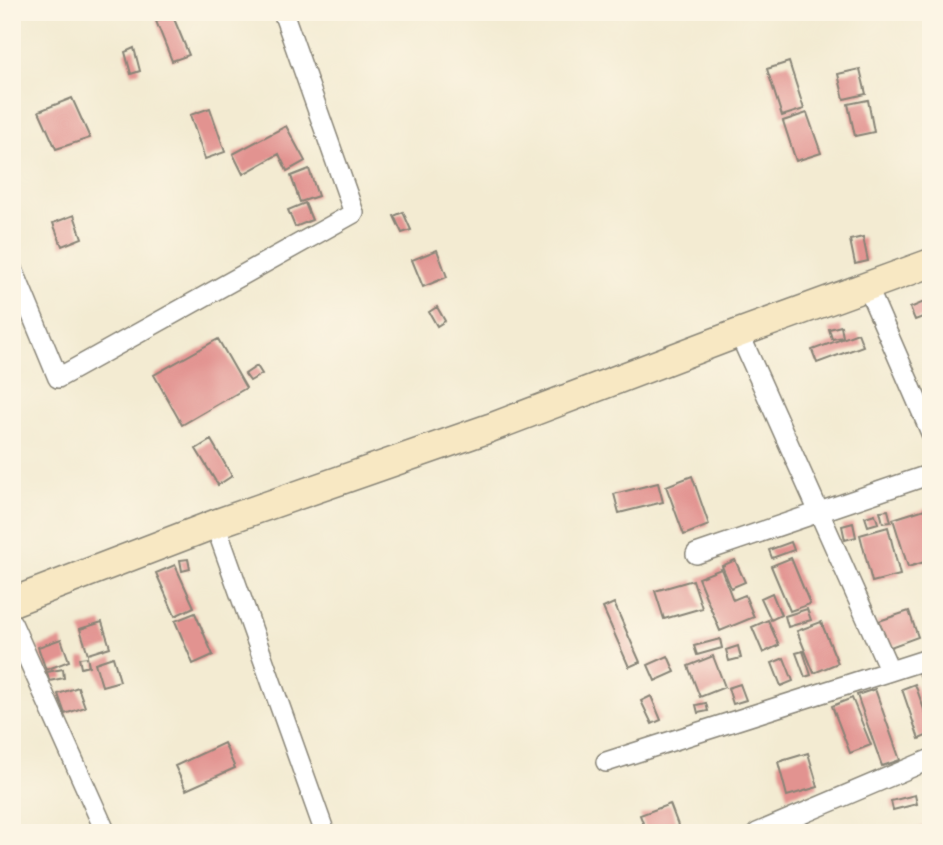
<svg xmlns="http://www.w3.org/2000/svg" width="943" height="845" font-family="Delius,sans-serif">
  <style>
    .building { fill: #e29390 }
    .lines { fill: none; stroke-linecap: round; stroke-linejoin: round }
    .minor-casing { stroke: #888477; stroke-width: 22 }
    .secondary-casing { stroke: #888477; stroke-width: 31 }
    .minor { stroke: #fff; stroke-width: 19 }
    .secondary { stroke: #f8e8c3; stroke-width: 28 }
  </style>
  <rect width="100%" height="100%" fill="#fcf5e5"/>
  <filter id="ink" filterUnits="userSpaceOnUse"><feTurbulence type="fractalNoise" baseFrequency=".0143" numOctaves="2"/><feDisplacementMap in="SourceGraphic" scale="14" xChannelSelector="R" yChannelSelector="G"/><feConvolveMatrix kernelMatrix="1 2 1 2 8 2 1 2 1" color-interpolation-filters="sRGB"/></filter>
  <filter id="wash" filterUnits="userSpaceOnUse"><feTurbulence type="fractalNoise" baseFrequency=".00686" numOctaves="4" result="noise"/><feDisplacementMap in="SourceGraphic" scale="28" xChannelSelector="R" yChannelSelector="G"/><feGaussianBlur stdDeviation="1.57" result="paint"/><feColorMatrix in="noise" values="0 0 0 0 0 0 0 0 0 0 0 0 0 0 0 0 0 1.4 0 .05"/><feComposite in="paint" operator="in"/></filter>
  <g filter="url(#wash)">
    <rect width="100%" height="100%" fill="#f3ebd2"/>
    <g id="blocks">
      <path class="building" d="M172,14L189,55L172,61L156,21Z
        M134,48L140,71L131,74L125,52Z
        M789,62L804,109L782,116L767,69Z
        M860,69L866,94L844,99L838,74Z
        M72,98L90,138L56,149L39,111Z
        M868,100L874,132L855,136L848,104Z
        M210,108L225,152L205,159L190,115Z
        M807,113L821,153L796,161L783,121Z
        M286,126L305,161L287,171L279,154L243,174L233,154Z
        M309,169L318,196L300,202L291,176Z
        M305,203L312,220L295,227L288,210Z
        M403,212L411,230L402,233L394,216Z
        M74,215L82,238L62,246L53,223Z
        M863,237L868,261L855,264L850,240Z
        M437,250L447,277L423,287L412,260Z
        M931,299V314L915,320L910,308Z
        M437,307L445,321L437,326L429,312Z
        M841,326L843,337L832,339L829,329Z
        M858,333L863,346L817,363L812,350Z
        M218,339L246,388L182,425L154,375Z
        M257,366L262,374L250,381L245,374Z
        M211,440L232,476L218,485L196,449Z
        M692,476L709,525L684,535L666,486Z
        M658,483L663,502L619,513L614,494Z
        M931,507V560L908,567L893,519Z
        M888,510L891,522L883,523L880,511Z
        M875,514L878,523L868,526L865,517Z
        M853,523L856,537L845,540L842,526Z
        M888,527L900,575L872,582L860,535Z
        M791,542L794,550L772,558L769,550Z
        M791,558L810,604L790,611L771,566Z
        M188,559L190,569L182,571L180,560Z
        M735,560L745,582L731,588L722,566Z
        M175,565L194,607L175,616L156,573Z
        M721,569L733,600L745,595L754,617L720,631L698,578Z
        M693,580L702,608L664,619L655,591Z
        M772,593L781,615L771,620L761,598Z
        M614,603L640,662L629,667L603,608Z
        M807,609L811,620L788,627L785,616Z
        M909,611L918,637L885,649L876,622Z
        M195,613L213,655L193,664L175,621Z
        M768,620L779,645L763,653L752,627Z
        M102,622L110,647L88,654L80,629Z
        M821,622L838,663L814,673L797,631Z
        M61,639L69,661L46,670L38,647Z
        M720,639L722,648L697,655L694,646Z
        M738,646L741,658L729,661L726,650Z
        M803,651L811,675L805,677L796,653Z
        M668,656L675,672L655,681L648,665Z
        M713,656L725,687L700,697L688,666Z
        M87,657L89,666L81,668L79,658Z
        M113,657L120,681L102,686L95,663Z
        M784,658L793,681L781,686L772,663Z
        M63,669L64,678L49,681L47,672Z
        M931,669V705H930L919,673Z
        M740,684L746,700L733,704L728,688Z
        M915,684L931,729V734L919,739L902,689Z
        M78,687L85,707L65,714L58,694Z
        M875,689L900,760L882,766L857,695Z
        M651,696L661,720L652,724L641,701Z
        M852,698L871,745L850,753L832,706Z
        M706,703L708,711L698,713L696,705Z
        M224,743L235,768L186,790L175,766Z
        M808,753L818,787L787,796L778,762Z
        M915,795L917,804L893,810L891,801Z
        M670,804L681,833H647L640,815Z
        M927,825L929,833H906V832Z"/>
    </g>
  </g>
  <g filter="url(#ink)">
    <use href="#blocks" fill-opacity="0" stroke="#888477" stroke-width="2"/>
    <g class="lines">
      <defs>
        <path id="minor" d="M12,267L58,378L354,213L283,12
          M867,286L931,433
          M739,333L890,671
          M215,524L325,833
          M696,554L931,474
          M12,623L106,833
          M606,762L931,658
          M757,833L931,759"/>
        <path id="secondary" d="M12,602L215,524L490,428L739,333L931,263"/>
      </defs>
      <use href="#minor" class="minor-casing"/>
      <use href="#secondary" class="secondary-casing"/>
      <use href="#minor" class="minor"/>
      <use href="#secondary" class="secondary"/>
    </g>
  </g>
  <rect width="943" height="845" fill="none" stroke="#fcf5e5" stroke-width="42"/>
</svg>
